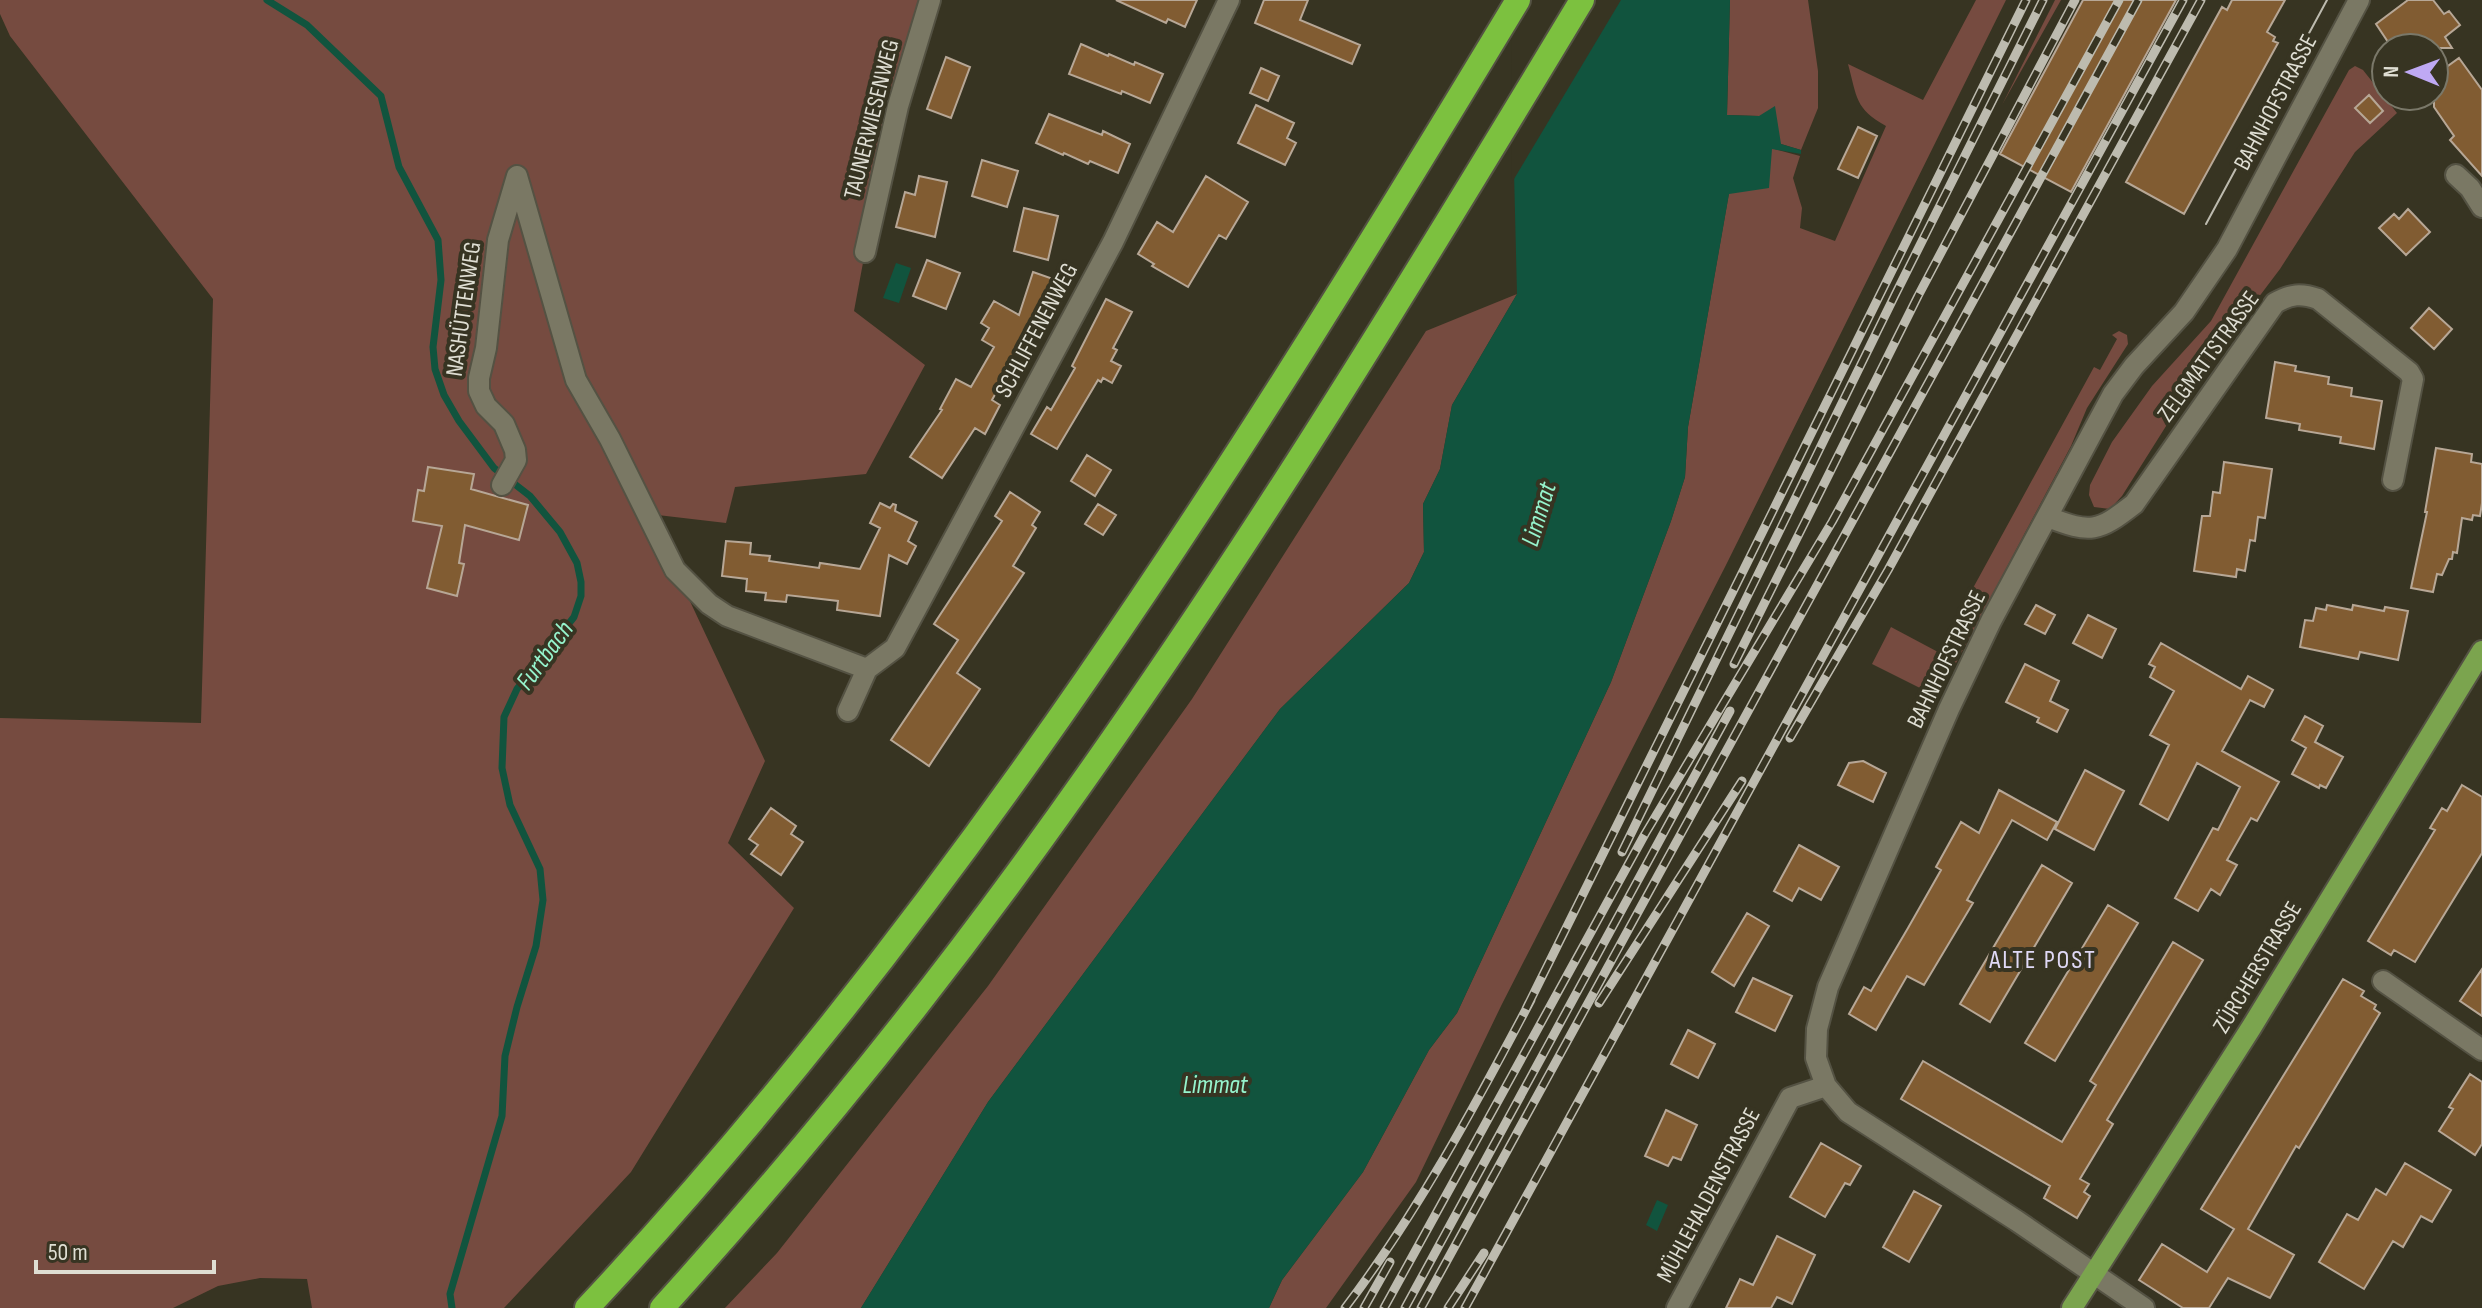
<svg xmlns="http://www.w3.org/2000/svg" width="2482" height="1308" font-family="'Sofia Sans Condensed',sans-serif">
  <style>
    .green { fill: #764b40 }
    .water { fill: #11543e }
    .pier { fill: #373422 }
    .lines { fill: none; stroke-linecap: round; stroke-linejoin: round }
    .stream { stroke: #11543e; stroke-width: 7 }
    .building { fill: #815c32; stroke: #b7a796; stroke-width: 2 }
    .street-casing { stroke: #545243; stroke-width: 24 }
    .primary-casing { stroke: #545243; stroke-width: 24 }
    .highway-casing { stroke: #545243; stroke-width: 28 }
    .street { stroke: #7a7864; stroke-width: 20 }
    .primary { stroke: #7ba44e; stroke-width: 20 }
    .highway { stroke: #7cc13f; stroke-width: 24 }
    .tram { stroke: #bdbbaf; stroke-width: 2 }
    .rail-casing { stroke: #bdbbaf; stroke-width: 9 }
    .rail { stroke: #373422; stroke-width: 6; stroke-dasharray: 18; stroke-linecap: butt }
    .labels { text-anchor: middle; stroke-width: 8; stroke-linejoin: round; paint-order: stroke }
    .street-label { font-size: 24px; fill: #dfded3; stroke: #373422 }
    .water-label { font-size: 26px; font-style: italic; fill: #96f4cd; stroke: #373422 }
    .neighbourhood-label { font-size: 26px; letter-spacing: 2px; fill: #e0d9f6; stroke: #373422 }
  </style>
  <rect width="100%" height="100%" fill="#373422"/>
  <path class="green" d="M0,0H930L865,252L854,311L925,365L866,474L735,487L726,523L649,514L765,761L728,843L794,908L631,1172L504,1308H312L307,1279L260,1278L218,1286L173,1308H0V718L201,723L213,299L10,36L0,14Z
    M1730,0H1808L1818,71V108L1801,150L1781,144L1759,116L1727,115Z
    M1976,0H2006L1726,565L1502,1004L1416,1182L1326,1308H1269L1282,1280L1363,1172L1429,1050L1457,1013L1611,682L1671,521L1685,477L1688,427L1729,193L1771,148L1800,156L1793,178L1802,208L1800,228L1835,241L1886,126C1855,109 1857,97 1848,64L1923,100Z
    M2055,0H2061L2002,105Z
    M2355,66L2363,70L2397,113L2355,152L2280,269L2190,388L2122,496L2110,509L2094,507L2089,495L2090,485L2112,442L2152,386L2211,321L2349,70Z
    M1517,294L1452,405L1440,469L1423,504L1424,552L1409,583L1280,709L988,1102L861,1308H725L777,1253L988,986L1192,699L1426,331Z
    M2119,331L2127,335L2128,344L2087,408L2071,446L1938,697L1872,664L1891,627L1938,652L2094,367L2100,370L2117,339L2112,335Z"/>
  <path class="water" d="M1516,0H1730L1727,115L1759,116L1775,106L1781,144L1801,150V154L1772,149L1769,188L1729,194L1688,427L1685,477L1671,521L1611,682L1457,1013L1429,1050L1363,1172L1282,1280L1269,1308H861L988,1102L1280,709L1409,583L1424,552L1423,504L1440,469L1452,405L1517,294L1514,172Z
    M896,263L911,268L899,303L883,298Z
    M1657,1200L1668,1205L1657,1231L1646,1225Z"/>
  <path class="pier" d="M1512,0H1621L1511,184Z"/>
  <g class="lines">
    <path class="stream" d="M267,0L307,25L381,96L399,167L438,240L441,280L433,347L435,369L444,395L459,421L494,468L530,496L560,532L577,563L581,582V596L574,617L517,689L504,717L502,768L510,805L540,869L543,900L536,946L517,1007L505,1056L502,1116L450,1294L452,1308"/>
  </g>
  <path class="building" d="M1116,0H1197L1185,27L1168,19L1166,23Z
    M1264,0H1308L1300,20L1360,45L1352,64L1255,23Z
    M2083,0H2176L2071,192L2000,154Z
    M2232,0H2285L2267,32L2275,37L2273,41L2278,43L2184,214L2126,182L2222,7L2227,10Z
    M2408,0H2433L2444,14L2449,11L2460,25L2445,37L2452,48H2392L2376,24Z
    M1081,44L1108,56L1109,54L1134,65L1135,62L1163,74L1150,103L1122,91L1121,94L1069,74Z
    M946,57L970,67L951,118L927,109Z
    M2459,58L2482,90V176L2450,140L2454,136L2434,107V76Z
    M1261,68L1279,76L1268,101L1250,93Z
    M2369,95L2383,111L2370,123L2355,108Z
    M1256,105L1294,123L1287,138L1296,143L1285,165L1238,143Z
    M1049,114L1102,135L1103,131L1130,144L1118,173L1090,161L1088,164L1064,153L1063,155L1036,143Z
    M1858,127L1877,136L1858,178L1838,169Z
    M982,160L1018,171L1007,207L972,196Z
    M919,176L947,182L935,237L896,227L905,192L915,195Z
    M1206,176L1248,202L1226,239L1219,235L1188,287L1152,266L1154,264L1138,254L1157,222L1173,232Z
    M1024,208L1058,216L1048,260L1014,251Z
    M2408,209L2430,232L2406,255L2379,228L2394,214L2399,219Z
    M927,260L960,273L946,309L913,296Z
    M1033,272L1059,281L1051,305L1046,303L992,400L1000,405L985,434L975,428L942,478L910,457L942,410L940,409L956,379L971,387L994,347L982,340L989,328L981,323L994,301L1019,315Z
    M1106,299L1132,312L1113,348L1117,350L1111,361L1121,366L1112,383L1103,378L1101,382L1098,380L1057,449L1031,434L1047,407L1051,410L1075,368L1072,366Z
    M2429,308L2452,329L2434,349L2411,328Z
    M2275,362L2296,366L2295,371L2329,377L2328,384L2352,388L2351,396L2382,401L2374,449L2340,443L2341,437L2299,430L2300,424L2266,418Z
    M2436,448L2472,454L2471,462L2482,464V503L2480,516L2473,515L2472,520L2462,518L2457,553L2453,552L2452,559H2449L2442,575L2437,574L2433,592L2411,588L2427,512H2425Z
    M1087,455L1111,470L1095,496L1071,481Z
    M2224,462L2272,469L2265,518L2258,517L2255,541L2250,540L2245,571L2237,569L2236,577L2194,571L2202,516H2210L2213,492L2220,493Z
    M428,467L474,474L471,489L528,505L519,540L465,525L459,563L464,564L457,596L427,588L442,526L413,521L418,490L424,491Z
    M1010,492L1040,512L1032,525L1036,528L1013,566L1024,573L957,673L980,689L929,766L891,740L958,640L934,624L1002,521L995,516Z
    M880,503L890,508L893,504L896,505L895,511L917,522L908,541L916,546L907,564L889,555L880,616L837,610L838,601L787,595L786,602L765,600L766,593L746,591L747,579L722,576L726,541L751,543L750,554L770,556L769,561L819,568L820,563L860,569L880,528L870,523Z
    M1098,504L1116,515L1103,535L1085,524Z
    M2036,605L2055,615L2045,634L2025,624Z
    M2327,605L2352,610L2353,605L2384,611L2385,607L2408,611L2398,660L2360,652L2358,659L2300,647L2305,620L2313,621L2316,608L2326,610Z
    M2088,615L2116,629L2102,658L2073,643Z
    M2161,643L2241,689L2248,676L2273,690L2264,707L2250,700L2222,751L2279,782L2257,821L2251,818L2227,860L2237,865L2220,895L2211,889L2198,911L2175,898L2213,828L2218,830L2240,787L2197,763L2168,820L2140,804L2169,745L2150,735L2174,691L2150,677L2155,667L2149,664Z
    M2025,664L2059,681L2050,701L2068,710L2057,732L2037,722L2039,718L2006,702Z
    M2305,716L2323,726L2315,742L2343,757L2326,788L2320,785L2319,788L2292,774L2306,748L2292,740Z
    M1863,761L1886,773L1873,802L1838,785L1849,763Z
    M2085,770L2124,791L2094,850L2055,829Z
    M2462,785L2482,797V853L2415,962L2394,950L2391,955L2368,941L2435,830L2430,828L2442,808L2447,811Z
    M1999,790L2057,822L2047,840L2012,820L1967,900L1973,903L1924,985L1907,976L1876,1030L1849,1014L1864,987L1871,991L1908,928L1941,870L1936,867L1961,822L1979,833Z
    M771,808L796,826L791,834L803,842L781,875L751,854L758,845L749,839Z
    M1799,845L1839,867L1821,900L1799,888L1792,901L1774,891Z
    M2042,865L2072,883L1990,1022L1960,1004Z
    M2108,905L2138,923L2055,1061L2025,1043Z
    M1747,913L1769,926L1734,986L1712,972Z
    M2173,942L2203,960L2107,1120L2113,1124L2080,1179L2089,1184L2084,1192L2090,1196L2077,1218L2044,1198L2050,1186L1901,1099L1923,1061L2062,1142L2096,1085L2090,1081Z
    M2482,969V1016L2460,1001Z
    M1753,978L1792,996L1775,1031L1736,1012Z
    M2343,979L2364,991L2361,996L2376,1005L2374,1009L2380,1013L2299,1148L2296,1146L2248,1229L2294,1255L2270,1298L2228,1278L2209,1308H2183L2139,1280L2162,1244L2207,1272L2234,1229L2201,1209Z
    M1688,1030L1715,1044L1698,1078L1671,1064Z
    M2470,1074L2482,1082V1144L2475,1155L2439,1131L2453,1109L2449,1107Z
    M1666,1110L1697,1125L1681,1160L1673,1157L1668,1166L1645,1156Z
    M1821,1143L1861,1166L1850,1185L1845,1183L1825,1217L1790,1197Z
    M2405,1163L2451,1190L2432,1222L2421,1216L2403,1247L2393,1241L2364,1289L2319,1262L2347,1214L2358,1220L2376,1189L2386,1195Z
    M1914,1191L1941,1206L1909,1262L1883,1247Z
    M1777,1236L1815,1255L1792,1304L1777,1297L1771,1308H1726L1740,1279L1753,1285Z"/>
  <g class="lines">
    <defs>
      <path id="street" d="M2456,175L2470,188L2482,207
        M517,176L576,380L610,439L675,570L709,604L727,616L867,669
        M865,252L898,106L930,0
        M502,485L516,460L515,450L504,424L486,406L479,391V378L486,348L498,240L517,176
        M2048,517C2091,534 2098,532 2134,504L2275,303C2291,294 2301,293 2318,299L2409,372L2413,379L2393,480
        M848,711L867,669L895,648L922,598L1113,242L1229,0
        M2383,981L2482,1050
        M1677,1308L1790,1098L1826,1086
        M2144,1308L2017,1221L1848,1112L1826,1086L1816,1058L1817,1029L1828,987L1949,709L1991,621L2113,394L2134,366L2184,312L2227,249L2359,0"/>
      <path id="primary" d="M2072,1308L2251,1028L2482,651"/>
      <path id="highway" d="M587,1308C955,915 1241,459 1518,0
        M662,1308C788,1169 907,1024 1018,872C1223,592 1403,297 1582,0"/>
    </defs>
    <use href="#street" class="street-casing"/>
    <use href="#primary" class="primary-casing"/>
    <use href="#highway" class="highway-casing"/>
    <use href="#street" class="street"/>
    <use href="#primary" class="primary"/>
    <use href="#highway" class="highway"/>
    <path class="tram" d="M2206,224L2327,0"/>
    <defs>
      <path id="rail" d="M1734,664L1918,296L2075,0
        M1790,738L1888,570L2201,0
        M1622,852L1895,295L2043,0
        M1599,1003L1742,781
        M1526,1009L2026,0
        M1345,1308C1418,1212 1475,1106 1531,1000
        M1364,1308L1390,1262
        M1384,1308L1645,834L1832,522L2119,0
        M1405,1308L1730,711
        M1421,1308L2138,0
        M1448,1308L1484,1253
        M1465,1308L2183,0"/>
    </defs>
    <use href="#rail" class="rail-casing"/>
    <use href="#rail" class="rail"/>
  </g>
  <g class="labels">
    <g class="street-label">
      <text transform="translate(2275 102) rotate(-62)" y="8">BAHNHOFSTRASSE</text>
      <text transform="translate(871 119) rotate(-76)" y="8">TAUNERWIESENWEG</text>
      <text transform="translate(463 309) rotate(-82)" y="8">NASHÜTTENWEG</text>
      <text transform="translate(1036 330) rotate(-62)" y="8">SCHLIFFENENWEG</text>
      <text transform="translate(2208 356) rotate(-54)" y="8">ZELGMATTSTRASSE</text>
      <text transform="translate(1946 659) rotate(-64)" y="8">BAHNHOFSTRASSE</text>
      <text transform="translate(2257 967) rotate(-59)" y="8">ZÜRCHERSTRASSE</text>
      <text transform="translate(1708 1195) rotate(-62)" y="8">MÜHLEHALDENSTRASSE</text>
    </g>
    <g class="water-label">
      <text transform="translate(1538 514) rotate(-73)" y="9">Limmat</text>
      <text transform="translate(544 655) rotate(-54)" y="9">Furtbach</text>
      <text x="1215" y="1093">Limmat</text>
    </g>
    <g class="neighbourhood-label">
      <text x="2043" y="968">ALTE POST</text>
    </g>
  </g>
  <g transform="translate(2410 72) rotate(271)"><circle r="38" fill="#373422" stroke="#7a7869" stroke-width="2"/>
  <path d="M0-6L14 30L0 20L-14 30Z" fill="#bfa9f4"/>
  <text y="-12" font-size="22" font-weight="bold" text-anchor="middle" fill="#dfded3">N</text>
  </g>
  <path d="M36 1260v12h178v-12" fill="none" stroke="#dfded3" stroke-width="4"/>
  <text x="48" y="1260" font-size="24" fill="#dfded3" stroke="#373422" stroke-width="6" paint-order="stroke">50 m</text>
</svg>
